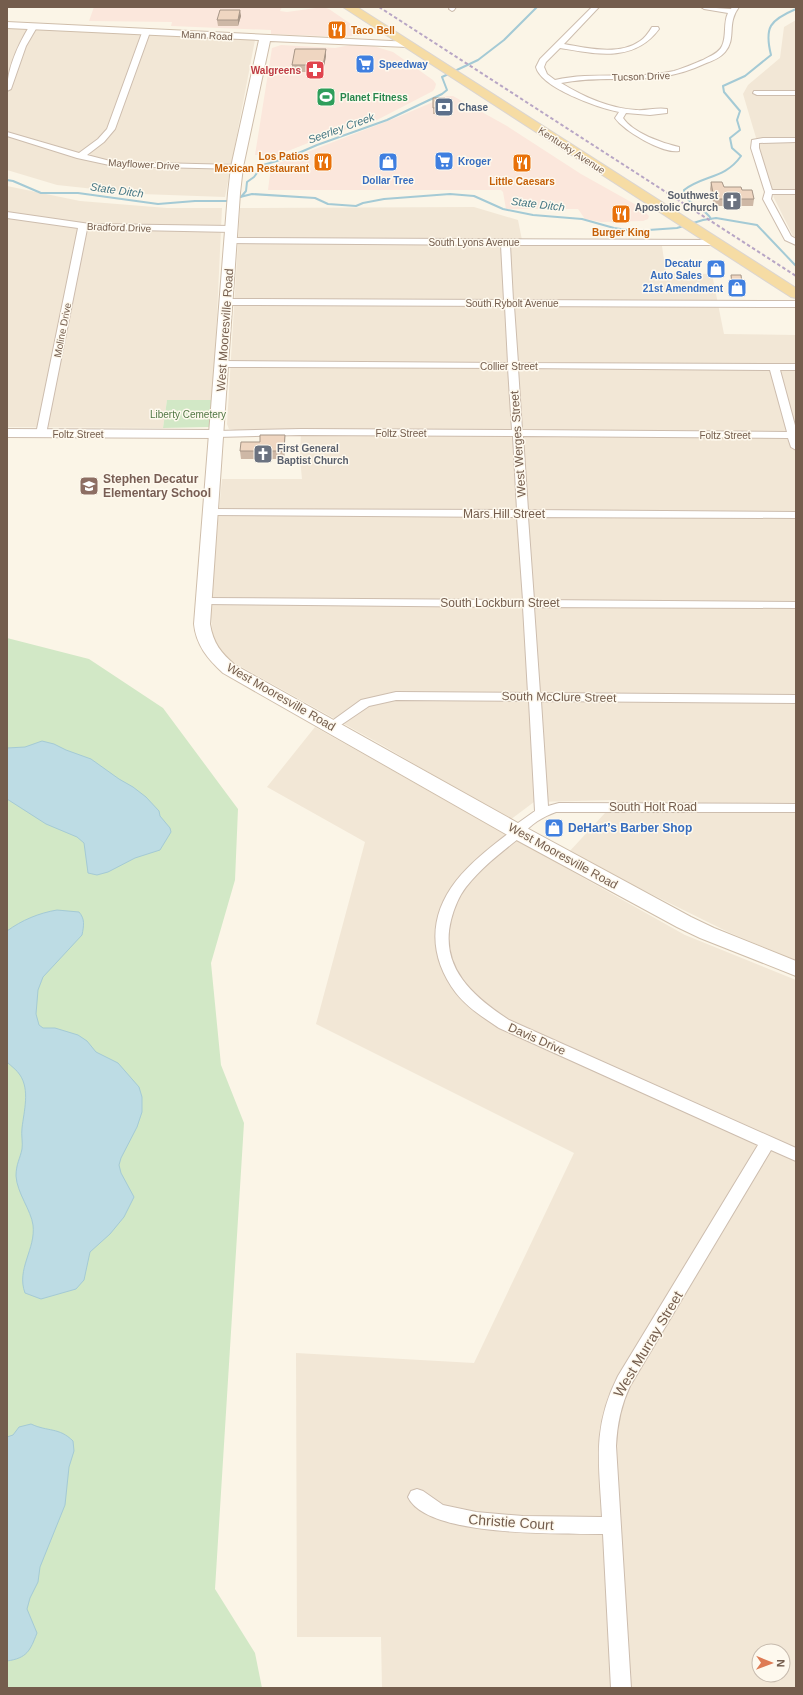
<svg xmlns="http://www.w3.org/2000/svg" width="803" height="1695" font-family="Arial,sans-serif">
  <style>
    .residential { fill: #f2e7d6; fill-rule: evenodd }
    .commercial { fill: #fbe7dc }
    .green { fill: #d2e8c6 }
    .water { fill: #bddce4; stroke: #a4cad5 }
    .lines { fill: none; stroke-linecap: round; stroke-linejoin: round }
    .stream { stroke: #a4cad5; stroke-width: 2 }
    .minor-casing { stroke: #cdbdae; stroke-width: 2 }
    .tertiary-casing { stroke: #cdbdae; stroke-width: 2 }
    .secondary-casing { stroke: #cfbeab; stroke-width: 2 }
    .primary-casing { stroke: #dbd5d1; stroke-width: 2 }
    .minor { fill: #fff; fill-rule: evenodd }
    .tertiary { fill: #fff; fill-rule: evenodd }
    .secondary { fill: #fff; fill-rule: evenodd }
    .primary { fill: #f6dca4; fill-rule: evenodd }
    .rail { stroke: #b8a6c5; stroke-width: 2; stroke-dasharray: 3.5 2.5; stroke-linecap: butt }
    .wall { fill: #ceb8a6 }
    .shaded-wall { fill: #a79687 }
    .building { fill: #efd6c1; stroke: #a79687 }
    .labels { text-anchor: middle; stroke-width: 3; stroke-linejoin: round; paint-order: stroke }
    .far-food-label { font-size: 10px; font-weight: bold; fill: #c56008; stroke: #fef9ee }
    .far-street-label { font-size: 10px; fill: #745d4d; stroke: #fef9ee }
    .far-shop-label { font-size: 10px; font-weight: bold; fill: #366cbe; stroke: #fef9ee; text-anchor: start }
    .far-health-label { font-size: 10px; font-weight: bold; fill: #be3a42; stroke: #fef9ee; text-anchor: end }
    .far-leisure-label { font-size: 10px; font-weight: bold; fill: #27864d; stroke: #fef9ee; text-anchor: start }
    .far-service-label { font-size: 10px; font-weight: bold; fill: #4e5e75; stroke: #fef9ee; text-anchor: start }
    .far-worship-label { font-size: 10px; font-weight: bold; fill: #5b616d; stroke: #fef9ee; text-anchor: end }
    .far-park-label { font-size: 10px; fill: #527845; stroke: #fef9ee }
    .far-water-label { font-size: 11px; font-style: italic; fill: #477885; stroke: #fef9ee }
    .street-label { font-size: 12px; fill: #745d4d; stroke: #fef9ee }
    .education-label { font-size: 12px; font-weight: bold; fill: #785e54; stroke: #fef9ee; text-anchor: start }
    .shop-label { font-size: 12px; font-weight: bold; fill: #366cbe; stroke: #fef9ee; text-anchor: start }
    .near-street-label { font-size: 14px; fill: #745d4d; stroke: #fef9ee }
  </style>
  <rect width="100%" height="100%" fill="#fbf5e7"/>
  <path class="residential" d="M796,20V242L774,198L743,94L748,85L780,58L784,27Z
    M7,28L255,40L225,197L141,194L57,185L7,170Z
    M7,186L80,201L167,208H222L213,400H167L163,428L7,427Z
    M474,207L518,220L523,245L662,246L666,273L712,274L724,334L796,335V961L728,932L568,853L617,800L534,802L510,820L382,745L227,659L213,638L210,607L222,479H302L300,459L301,429L235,430L229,429L227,424L240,208Z
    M315,727L685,935L796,980V1688H382L381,1637H297L296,1353L474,1363L574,1153L316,1024L365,842L267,787ZM759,1651H783V1675H759Z"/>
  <path class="commercial" d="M94,7H282L280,11L287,12L323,7L329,9L364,33L362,35L344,37L271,34V30L171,26L172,22L89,21Z
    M355,44L370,45L393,52L433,80L436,84L435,88L433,91L375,121L333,133L278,155H255L272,48L281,45L335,48Z
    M447,96H453L507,126L581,174L640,207L649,216L648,219L643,221L601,222L585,219L578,209H506L503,192L501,190H268L271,166L398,117Z"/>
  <path class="green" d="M167,400H213L210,427L163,428Z
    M7,638L89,659L163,708L238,809L235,880L211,963L221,1065L244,1123L215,1589L255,1653L262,1688H7Z"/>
  <path class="water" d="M42,741L54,744L66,750L91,759L119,779L133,787L146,797L159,811L160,816L170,828L171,832L160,850L135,858L108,872L97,875L88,873L84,843L77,837L46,824L7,799V748L25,747Z
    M57,910L79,912C85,919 84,925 82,935L43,977L38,990L36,1014L39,1025L43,1028H55L78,1035L87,1041L96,1052L118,1063L139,1087L142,1097V1112L137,1127L121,1158L119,1165L121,1173L134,1197L124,1217L110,1234L90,1252L84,1280L76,1289L41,1299L25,1293C16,1269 36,1249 33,1225C31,1210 17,1193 16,1176C16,1164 20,1159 22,1149C23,1143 21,1135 22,1128C24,1111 30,1090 20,1075C17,1070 11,1066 7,1062V931C22,920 39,913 57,910Z
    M31,1424C48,1432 59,1427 73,1441L74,1451L69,1467L65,1505L40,1567L38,1582L30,1598L27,1609L37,1633C30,1651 27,1658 7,1661V1437L13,1435L19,1427Z"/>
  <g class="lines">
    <path class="stream" d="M7,180L13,181L41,193H78L158,204L195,201H227
      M240,197L252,194L315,198L328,204L356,206L363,203L384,199L450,194L474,196L503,209L533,215L582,219L614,228L634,231L677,228L703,220L716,218L757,225L796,266
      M241,197L246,191L247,182L254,177L263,165L287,158L317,145L387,120L442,94L447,90L442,77L478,60L504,40L537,7
      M711,219C705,207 684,204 684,190C703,175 725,179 741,156L732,148L730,138L740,130L737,120L740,111L724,92L723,86L745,76L771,55C764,27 770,20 796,9"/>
    <defs>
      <path id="minor" d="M450,7H456L454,10L452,11L449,9Z
        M592,7H599L564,44C587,48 619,56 640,41C645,38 649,32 652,27H658L659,29C634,63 596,54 560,48L546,62L544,67L547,74L555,80C594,71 635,80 674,71C684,68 693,64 703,60C710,56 719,53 722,46C727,36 723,23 728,13L704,9L701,7L731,9L732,7H739C726,24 737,38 725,52C720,58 712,61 704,64C654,88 612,73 561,83C584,97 608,108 636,110C646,111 657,107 667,109V113L650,115L626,113L623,118C633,133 662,143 679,147V151C663,154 624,131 615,118L619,112C599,108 541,88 536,67L540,59Z
        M30,25H36L37,27L26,46L11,89L7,91C7,68 18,45 30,25Z
        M143,30H149L150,32L115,129L104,142L87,155L114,162L237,165H240V169L114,166L77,158L7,136V132L79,153L98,139L107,129Z
        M754,91H796V95H757L753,93Z
        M763,138H796V142L759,143V148L772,190H796V194H772L771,199L791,236L796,239V245L785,240L763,199L765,192L751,148L752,140Z
        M7,212L90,224L232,226L236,229L232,232L87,229L46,434L41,437L36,434L78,228L7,218Z
        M231,238L717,240L720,241L721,243L720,245H510L513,300L796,301V307L514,306L518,363L796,364V370H780L796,429V450L791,447L788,438L523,436L528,510L796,512V518L528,517L534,600L796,602V608L534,607L540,693L796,695V703L541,701L548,806L559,803L796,804V812H556C544,816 529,825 523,835C503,851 483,866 466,887C459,896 454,908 451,920C439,968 474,997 509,1020L796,1148V1161L771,1150L630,1386C621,1405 617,1425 616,1446L631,1688H611L603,1534C563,1533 427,1538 408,1497L411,1491L417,1489L423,1491L443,1505L476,1512L523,1516L602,1517C599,1462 592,1428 618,1376L758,1145L499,1028C484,1018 468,1008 456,993C429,957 428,917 456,881C471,862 491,847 510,832L511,828L535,811L529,701L396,700L369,706L335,729H327L325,726L361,700L396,692L528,693L523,607L204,604L198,601L204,598L523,600L517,517L212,515L207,512L212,509L517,510L513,436L301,435L217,437L212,434L217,431L301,429L512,430L508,368L222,367L217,364L222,361L508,363L505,306L227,305L222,302L227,299L504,300L501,245L228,243L227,241L228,239ZM518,368L770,370L787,432L522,430Z"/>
      <path id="tertiary" d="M7,429L217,430L222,431L224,434L222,437L217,438L7,437Z"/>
      <path id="secondary" d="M7,22L411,42L412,44L411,46L407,47L270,41L243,167L240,193L210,624C213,643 221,653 235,665L525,827L691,917L714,928L796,961V976L700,938L677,927L511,837L223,673C208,659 196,645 194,624L228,193L231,167L259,40L7,28Z"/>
      <path id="primary" d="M343,7H357L796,288V298L791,297Z"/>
    </defs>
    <use href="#minor" class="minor-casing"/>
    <use href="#tertiary" class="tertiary-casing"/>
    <use href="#secondary" class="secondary-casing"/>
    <use href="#primary" class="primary-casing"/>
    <use href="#minor" class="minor"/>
    <use href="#tertiary" class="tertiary"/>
    <use href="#secondary" class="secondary"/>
    <use href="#primary" class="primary"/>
    <path class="rail" d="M379,7L796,276"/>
  </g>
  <path class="wall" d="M241,16L238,26H218L217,20Z
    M326,49V56L323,72H320L319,75H309V72H292V65Z
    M433,98L446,107V114H433Z
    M711,182L724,187L742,190L754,199L753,206H714L710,189Z
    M731,275L743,292L742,297L731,290Z
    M285,435V442L284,459H241L240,451L260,442Z"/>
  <path class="shaded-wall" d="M240,10L241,16L238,26V20Z
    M326,49V56L323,72V66Z
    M285,435V442L284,459V451Z"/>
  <path class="building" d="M220,10H240L238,20H217Z
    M295,49H326L323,66H320L319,68H309V65H292Z
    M433,98H445L446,107L433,108Z
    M711,182H722L724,187H741L742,190H752L754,199H714Z
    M731,275H741L743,292L732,285Z
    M260,435H285L284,451H240L241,442H260Z"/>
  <defs>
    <symbol id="restaurant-square" viewBox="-11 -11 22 22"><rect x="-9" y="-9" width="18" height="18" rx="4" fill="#e8710a" stroke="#fef9ee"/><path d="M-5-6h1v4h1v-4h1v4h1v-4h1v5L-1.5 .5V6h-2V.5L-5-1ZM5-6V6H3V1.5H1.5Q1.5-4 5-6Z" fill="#fff"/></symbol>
    <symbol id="supermarket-square" viewBox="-11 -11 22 22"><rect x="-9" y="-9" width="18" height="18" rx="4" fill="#3f7fe0" stroke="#fef9ee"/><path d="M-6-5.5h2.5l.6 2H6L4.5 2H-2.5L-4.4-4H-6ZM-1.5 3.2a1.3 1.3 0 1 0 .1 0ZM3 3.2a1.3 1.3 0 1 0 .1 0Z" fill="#fff"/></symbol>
    <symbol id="pharmacy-square" viewBox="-11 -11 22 22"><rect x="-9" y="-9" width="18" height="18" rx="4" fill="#e0444e" stroke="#fef9ee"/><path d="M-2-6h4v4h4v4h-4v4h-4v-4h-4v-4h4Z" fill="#fff"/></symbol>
    <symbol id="stadium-square" viewBox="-11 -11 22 22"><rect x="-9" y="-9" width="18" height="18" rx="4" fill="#2e9e5b" stroke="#fef9ee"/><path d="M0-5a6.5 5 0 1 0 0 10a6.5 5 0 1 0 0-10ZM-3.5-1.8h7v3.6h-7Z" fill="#fff"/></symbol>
    <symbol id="bank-square" viewBox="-11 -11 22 22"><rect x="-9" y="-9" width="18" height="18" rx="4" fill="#5c6f8a" stroke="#fef9ee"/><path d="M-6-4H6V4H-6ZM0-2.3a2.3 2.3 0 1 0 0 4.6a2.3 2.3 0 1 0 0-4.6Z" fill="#fff"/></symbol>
    <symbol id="shop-square" viewBox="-11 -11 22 22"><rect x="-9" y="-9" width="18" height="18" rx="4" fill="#3f7fe0" stroke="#fef9ee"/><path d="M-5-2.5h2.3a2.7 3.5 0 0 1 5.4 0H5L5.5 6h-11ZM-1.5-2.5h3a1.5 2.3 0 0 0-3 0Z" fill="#fff"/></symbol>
    <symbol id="church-square" viewBox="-11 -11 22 22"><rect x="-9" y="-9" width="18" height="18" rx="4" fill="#6b7280" stroke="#fef9ee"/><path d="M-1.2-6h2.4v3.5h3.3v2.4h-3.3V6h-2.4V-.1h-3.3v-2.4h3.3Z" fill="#fff"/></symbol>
    <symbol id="school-square" viewBox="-11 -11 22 22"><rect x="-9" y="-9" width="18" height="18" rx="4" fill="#8d6e63" stroke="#fef9ee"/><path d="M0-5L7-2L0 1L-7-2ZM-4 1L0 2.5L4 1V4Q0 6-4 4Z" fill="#fff"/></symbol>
  </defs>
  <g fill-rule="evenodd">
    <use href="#restaurant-square" x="326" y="19" width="22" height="22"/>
    <use href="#supermarket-square" x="354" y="53" width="22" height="22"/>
    <use href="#pharmacy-square" x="304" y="59" width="22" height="22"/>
    <use href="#stadium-square" x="315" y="86" width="22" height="22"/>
    <use href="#bank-square" x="433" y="96" width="22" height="22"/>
    <use href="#supermarket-square" x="433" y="150" width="22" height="22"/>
    <use href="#restaurant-square" x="312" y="151" width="22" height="22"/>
    <use href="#shop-square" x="377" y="151" width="22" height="22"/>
    <use href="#restaurant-square" x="511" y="152" width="22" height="22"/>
    <use href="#church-square" x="721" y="190" width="22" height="22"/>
    <use href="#restaurant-square" x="610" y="203" width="22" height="22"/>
    <use href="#shop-square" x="705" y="258" width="22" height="22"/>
    <use href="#shop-square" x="726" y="277" width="22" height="22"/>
    <use href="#church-square" x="252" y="443" width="22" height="22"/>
    <use href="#school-square" x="78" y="475" width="22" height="22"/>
    <use href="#shop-square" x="543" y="817" width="22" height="22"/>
  </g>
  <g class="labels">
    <g class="far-food-label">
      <text x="351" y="34" text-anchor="start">Taco Bell</text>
      <text x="309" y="160" text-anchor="end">Los Patios<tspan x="309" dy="12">Mexican Restaurant</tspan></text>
      <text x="522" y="185">Little Caesars</text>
      <text x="621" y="236">Burger King</text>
    </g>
    <g class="far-street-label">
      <text transform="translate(207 35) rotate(3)" y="4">Mann Road</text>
      <text transform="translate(641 76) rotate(-2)" y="4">Tucson Drive</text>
      <text transform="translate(572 150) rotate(33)" y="4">Kentucky Avenue</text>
      <text transform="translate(144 164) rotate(3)" y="4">Mayflower Drive</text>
      <text transform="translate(119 227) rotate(2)" y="4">Bradford Drive</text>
      <text x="474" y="246">South Lyons Avenue</text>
      <text x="512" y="307">South Rybolt Avenue</text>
      <text transform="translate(62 330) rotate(-79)" y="4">Moline Drive</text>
      <text x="509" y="370">Collier Street</text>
      <text x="401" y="437">Foltz Street</text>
      <text x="78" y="438">Foltz Street</text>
      <text x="725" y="439">Foltz Street</text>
    </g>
    <g class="far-shop-label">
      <text x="379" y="68">Speedway</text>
      <text x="458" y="165">Kroger</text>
      <text x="388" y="184" text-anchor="middle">Dollar Tree</text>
      <text x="702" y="267" text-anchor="end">Decatur<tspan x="702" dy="12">Auto Sales</tspan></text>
      <text x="723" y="292" text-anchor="end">21st Amendment</text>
    </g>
    <g class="far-health-label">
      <text x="301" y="74">Walgreens</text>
    </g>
    <g class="far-leisure-label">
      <text x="340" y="101">Planet Fitness</text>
    </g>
    <g class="far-service-label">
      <text x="458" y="111">Chase</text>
    </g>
    <g class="far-worship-label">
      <text x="718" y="199">Southwest<tspan x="718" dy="12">Apostolic Church</tspan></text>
      <text x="277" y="452" text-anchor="start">First General<tspan x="277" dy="12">Baptist Church</tspan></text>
    </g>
    <g class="far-park-label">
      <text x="188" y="418">Liberty Cemetery</text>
    </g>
    <g class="far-water-label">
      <text transform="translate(341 128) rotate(-20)" y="4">Seerley Creek</text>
      <text transform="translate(117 190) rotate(8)" y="4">State Ditch</text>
      <text transform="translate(538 204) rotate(7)" y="4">State Ditch</text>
    </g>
    <g class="street-label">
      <text transform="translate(225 330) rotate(-86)" y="4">West Mooresville Road</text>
      <text transform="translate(518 444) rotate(-94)" y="4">West Werges Street</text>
      <text x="504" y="518">Mars Hill Street</text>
      <text x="500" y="607">South Lockburn Street</text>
      <text transform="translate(281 697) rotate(30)" y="4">West Mooresville Road</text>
      <text transform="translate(559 697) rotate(1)" y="4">South McClure Street</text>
      <text x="653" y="811">South Holt Road</text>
      <text transform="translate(563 856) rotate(29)" y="4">West Mooresville Road</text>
      <text transform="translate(537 1039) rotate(24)" y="4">Davis Drive</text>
    </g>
    <g class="education-label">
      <text x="103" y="483">Stephen Decatur<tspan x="103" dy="14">Elementary School</tspan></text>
    </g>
    <g class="shop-label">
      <text x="568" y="832">DeHart’s Barber Shop</text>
    </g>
    <g class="near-street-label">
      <text transform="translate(648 1344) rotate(-59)" y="5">West Murray Street</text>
      <text transform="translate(511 1522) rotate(4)" y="5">Christie Court</text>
    </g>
  </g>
  <rect width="803" height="1695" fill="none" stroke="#745d4d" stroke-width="16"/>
  <g transform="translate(771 1663) rotate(91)"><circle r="19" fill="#fef9ee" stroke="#c7bbae"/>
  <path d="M0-3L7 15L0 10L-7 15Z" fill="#de7b54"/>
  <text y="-6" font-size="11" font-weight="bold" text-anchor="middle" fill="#745d4d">N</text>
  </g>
</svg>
